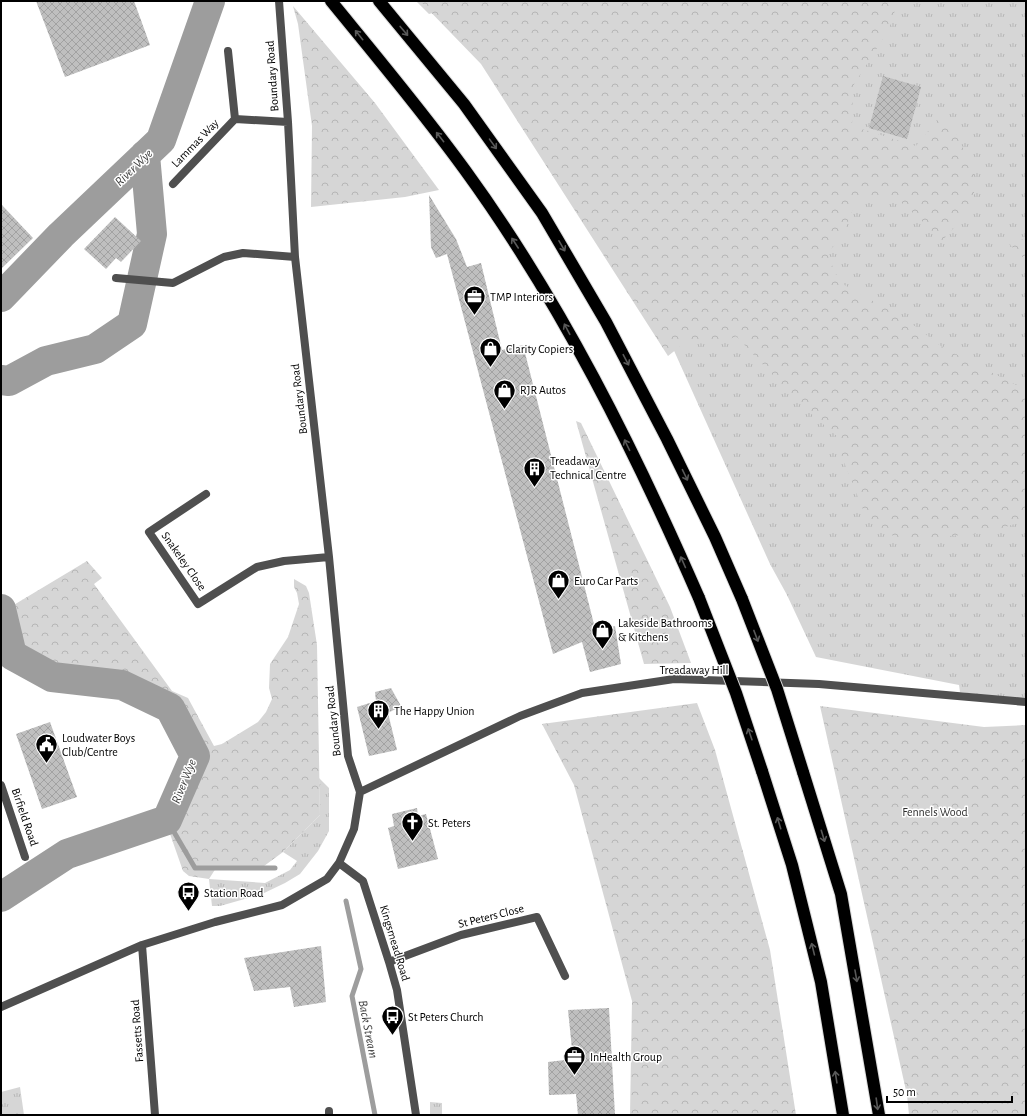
<svg xmlns="http://www.w3.org/2000/svg" width="1027" height="1116" font-family="'Alegreya Sans',sans-serif">
  <style>
    .grass { fill: url(#grass-tufts) }
    .forest { fill: url(#forest-crowns) }
    .lines { fill: none; stroke-linecap: round; stroke-linejoin: round }
    .stream { stroke: #9d9d9d; stroke-width: 5 }
    .river { stroke: #9d9d9d; stroke-width: 30 }
    .building { fill: url(#building-cross-hatch) }
    .motorway-casing { stroke: #dbdbdb; stroke-width: 14 }
    .minor { stroke: #4f4f4f; stroke-width: 8 }
    .motorway { stroke: #000; stroke-width: 12 }
    .motorway-bridge-casing { stroke: #dbdbdb; stroke-width: 14; stroke-linecap: butt }
    .motorway-bridge { stroke: #000; stroke-width: 12 }
    .oneway { stroke: #595959 }
    .labels { text-anchor: middle; stroke-width: 3; stroke-linejoin: round; paint-order: stroke }
    .street-label { font-size: 12px; fill: #000; stroke: #fff }
    .poi-label { font-size: 12px; fill: #000; stroke: #fff; text-anchor: start }
    .park-label { font-size: 12px; fill: #2d2d2d; stroke: #fff }
    .water-label { font-size: 13px; font-style: italic; fill: #3e3e3e; stroke: #fff }
  </style>
  <defs>
    <pattern id="grass-tufts" width="24" height="20" patternUnits="userSpaceOnUse"><rect width="24" height="20" fill="#d6d6d6"/><path d="M3 7l-1-3M5 7V3M7 7l1-3M15 17l-1-3M17 17v-4M19 17l1-3" fill="none" stroke="#b6b6b6"/></pattern>
    <pattern id="forest-crowns" width="20" height="18" patternUnits="userSpaceOnUse"><rect width="20" height="18" fill="#d6d6d6"/><path d="M2 6a3 3 0 1 1 6 0M12 15a3 3 0 1 1 6 0" fill="none" stroke="#b6b6b6"/></pattern>
    <pattern id="building-cross-hatch" width="8" height="8" patternUnits="userSpaceOnUse"><rect width="8" height="8" fill="#bfbfbf"/><path d="M0 0l8 8M0 8l8-8" fill="none" stroke="#a2a2a2"/></pattern>
  </defs>
  <rect width="100%" height="100%" fill="#fff"/>
  <path class="grass" d="M416,1H1026V701L960,692L959,685L816,657L787,595L770,564L653,304L613,228L440,11L429,14Z
    M319,778L329,788V831L318,851L300,874L285,883L262,894L220,906H212L209,879L265,883L290,870L297,861L283,852L320,815Z
    M20,1087L24,1115H1V1092Z
    M430,1102L442,1103V1115H430Z"/>
  <path class="forest" d="M420,1H898L889,29L853,86L852,126L916,146L941,115L958,136L974,174V205L942,241L922,221L896,198L856,200L843,236L827,253L839,282L907,320L942,347L1026,390V520L988,533L899,540L866,517L840,452V439L797,401L736,336L717,346L687,341L668,356L481,64Z
    M293,6L375,103L439,190L405,197L311,207L312,126L298,24Z
    M1013,238L1026,240V260L1010,245Z
    M576,421L581,423L670,607L691,663L644,664Z
    M87,561L102,578L94,584L172,691L188,698L214,746L222,744L258,722L266,712L272,699L269,688L270,664L288,637L299,604L297,593L294,587V579L306,586L309,593L317,645L320,815L283,852L260,869L216,868L209,879L189,876L183,871L169,831V825L179,809L188,770V752L182,729L172,716L150,696L127,686L31,671L20,664L2,626L12,606Z
    M697,703L715,750L770,950L796,1115H630L632,1001L574,785L542,724Z
    M820,706L984,727L1026,725V1115H909L907,1095Z"/>
  <g class="lines">
    <path class="stream" d="M167,820L195,868H275
      M346,901L361,969L352,996L375,1115"/>
    <path class="river" d="M1,297L61,235L161,140L210,1
      M1,380L9,381L46,361L95,349L132,324L152,234L145,155
      M1,609L12,655L52,677L122,685L170,708L195,756L167,820L67,854L1,897"/>
  </g>
  <path class="building" d="M36,1H134L150,45L65,77Z
    M883,76L921,87L907,139L869,128Z
    M429,195L456,239L467,267L481,263L502,350L523,345L596,632L615,626L621,664L590,672L582,642L553,654L447,254L436,258L431,247Z
    M1,204L33,238L1,269Z
    M115,217L141,241L121,262L116,258L106,269L84,249Z
    M391,688L401,706L388,713L397,750L369,756L357,707L376,701L375,692Z
    M50,722L77,797L42,809L16,734Z
    M417,808L418,816L426,814L438,859L398,869L388,828L394,826L392,814Z
    M321,946L326,1002L294,1007L290,987L254,991L244,958Z
    M609,1008L615,1115H578L576,1094L549,1095L548,1062L573,1059L568,1010Z"/>
  <g class="lines">
    <defs>
      <path id="motorway" d="M331,1C376,56 423,112 465,170C561,302 634,449 699,598
        M379,1L464,104L542,213L606,322L667,439L715,537L742,599
        M762,771L792,865L821,982L843,1115
        M803,772L841,894L879,1115"/>
    </defs>
    <use href="#motorway" class="motorway-casing"/>
    <path class="minor" d="M279,1L288,122L295,257L329,557L348,756L360,792L354,829L339,863L363,881L389,962L397,990L416,1115
      M228,51L235,119
      M173,184L235,119L288,122
      M116,278L173,283L224,257L243,253L295,257
      M206,494L149,532L198,604L257,567L284,561L329,557
      M1,785L25,857
      M360,792L520,716L582,693L674,679L819,684L1026,702
      M142,945L155,1115
      M389,962L461,935L537,917L565,976
      M1,1007L142,945L215,922L282,905L327,879L339,863
      M329,1111V1115"/>
    <use href="#motorway" class="motorway"/>
    <defs>
      <path id="motorway-bridge" d="M699,598L736,693L762,771
        M742,599L777,689L803,772"/>
    </defs>
    <use href="#motorway-bridge" class="motorway-bridge-casing"/>
    <use href="#motorway-bridge" class="motorway-bridge"/>
  </g>
  <defs><path id="oneway-shaft" d="M-6 0H5M1.5-3L5.5 0L1.5 3" fill="none" stroke-width="1.6" stroke-linecap="round" stroke-linejoin="round"/></defs>
  <g class="oneway">
    <use href="#oneway-shaft" transform="translate(404 31) rotate(50)"/>
    <use href="#oneway-shaft" transform="translate(359 35) rotate(-129)"/>
    <use href="#oneway-shaft" transform="translate(440 137) rotate(-128)"/>
    <use href="#oneway-shaft" transform="translate(493 144) rotate(54)"/>
    <use href="#oneway-shaft" transform="translate(515 243) rotate(-123)"/>
    <use href="#oneway-shaft" transform="translate(562 246) rotate(60)"/>
    <use href="#oneway-shaft" transform="translate(567 329) rotate(-118)"/>
    <use href="#oneway-shaft" transform="translate(626 360) rotate(62)"/>
    <use href="#oneway-shaft" transform="translate(627 445) rotate(-116)"/>
    <use href="#oneway-shaft" transform="translate(685 475) rotate(64)"/>
    <use href="#oneway-shaft" transform="translate(683 562) rotate(-114)"/>
    <use href="#oneway-shaft" transform="translate(756 636) rotate(69)"/>
    <use href="#oneway-shaft" transform="translate(750 734) rotate(-109)"/>
    <use href="#oneway-shaft" transform="translate(779 823) rotate(-107)"/>
    <use href="#oneway-shaft" transform="translate(823 836) rotate(73)"/>
    <use href="#oneway-shaft" transform="translate(813 949) rotate(-104)"/>
    <use href="#oneway-shaft" transform="translate(856 976) rotate(80)"/>
    <use href="#oneway-shaft" transform="translate(836 1077) rotate(-99)"/>
    <use href="#oneway-shaft" transform="translate(877 1104) rotate(82)"/>
  </g>
  <defs>
    <symbol id="office-pin" viewBox="-11 -11 22 30"><path d="M0 17L-7.5 6A9.5 9.5 0 1 1 7.5 6Z" fill="#000" stroke="#fff"/><path d="M-6-3h4V-5.5h4V-3h4V5H-6ZM-1-4.5V-3h2v-1.5ZM-6 0V1H6V0Z" fill="#fff"/></symbol>
    <symbol id="shop-pin" viewBox="-11 -11 22 30"><path d="M0 17L-7.5 6A9.5 9.5 0 1 1 7.5 6Z" fill="#000" stroke="#fff"/><path d="M-5-2.5h2.3a2.7 3.5 0 0 1 5.4 0H5L5.5 6h-11ZM-1.5-2.5h3a1.5 2.3 0 0 0-3 0Z" fill="#fff"/></symbol>
    <symbol id="building-pin" viewBox="-11 -11 22 30"><path d="M0 17L-7.5 6A9.5 9.5 0 1 1 7.5 6Z" fill="#000" stroke="#fff"/><path d="M-4-6H4V6H1V3H-1V6H-4ZM-2.5-4.3h1.7v1.8h-1.7ZM.8-4.3h1.7v1.8H.8ZM-2.5-1h1.7V.8h-1.7ZM.8-1h1.7V.8H.8Z" fill="#fff"/></symbol>
    <symbol id="civic-pin" viewBox="-11 -11 22 30"><path d="M0 17L-7.5 6A9.5 9.5 0 1 1 7.5 6Z" fill="#000" stroke="#fff"/><path d="M-.6-6.5H3V-4.5H.6V-3L4-1V1h2V6H-6V1h2V-1L-.6-3ZM-1.2 2.5V6h2.4V2.5Z" fill="#fff"/></symbol>
    <symbol id="church-pin" viewBox="-11 -11 22 30"><path d="M0 17L-7.5 6A9.5 9.5 0 1 1 7.5 6Z" fill="#000" stroke="#fff"/><path d="M-1.2-6h2.4v3.5h3.3v2.4h-3.3V6h-2.4V-.1h-3.3v-2.4h3.3Z" fill="#fff"/></symbol>
    <symbol id="bus-pin" viewBox="-11 -11 22 30"><path d="M0 17L-7.5 6A9.5 9.5 0 1 1 7.5 6Z" fill="#000" stroke="#fff"/><path d="M-5-6H5V4H4V6H2V4H-2V6H-4V4H-5ZM-3.5-4V0h7V-4ZM-3.5 1.2v1.5H-2V1.2ZM2 1.2v1.5H3.5V1.2Z" fill="#fff"/></symbol>
  </defs>
  <g fill-rule="evenodd">
    <use href="#office-pin" x="462" y="284" width="25" height="34"/>
    <use href="#shop-pin" x="478" y="336" width="25" height="34"/>
    <use href="#shop-pin" x="492" y="378" width="25" height="34"/>
    <use href="#building-pin" x="522" y="456" width="25" height="34"/>
    <use href="#shop-pin" x="546" y="568" width="25" height="34"/>
    <use href="#shop-pin" x="590" y="618" width="25" height="34"/>
    <use href="#building-pin" x="366" y="698" width="25" height="34"/>
    <use href="#civic-pin" x="34" y="732" width="25" height="34"/>
    <use href="#church-pin" x="400" y="810" width="25" height="34"/>
    <use href="#bus-pin" x="176" y="880" width="25" height="34"/>
    <use href="#bus-pin" x="380" y="1004" width="25" height="34"/>
    <use href="#office-pin" x="562" y="1044" width="25" height="34"/>
  </g>
  <g class="labels">
    <g class="street-label">
      <text transform="translate(272 76) rotate(-94)" y="4">Boundary Road</text>
      <text transform="translate(195 143) rotate(-46)" y="4">Lammas Way</text>
      <text transform="translate(299 399) rotate(-97)" y="4">Boundary Road</text>
      <text transform="translate(184 561) rotate(55)" y="4">Snakeley Close</text>
      <text x="694" y="674">Treadaway Hill</text>
      <text transform="translate(333 721) rotate(-96)" y="4">Boundary Road</text>
      <text transform="translate(25 817) rotate(71)" y="4">Birfield Road</text>
      <text transform="translate(491 916) rotate(-14)" y="4">St Peters Close</text>
      <text transform="translate(395 943) rotate(73)" y="4">Kingsmead Road</text>
      <text transform="translate(137 1031) rotate(-94)" y="4">Fassetts Road</text>
    </g>
    <g class="poi-label">
      <text x="490" y="301">TMP Interiors</text>
      <text x="506" y="353">Clarity Copiers</text>
      <text x="520" y="394">RJR Autos</text>
      <text x="550" y="465">Treadaway<tspan x="550" dy="14">Technical Centre</tspan></text>
      <text x="574" y="585">Euro Car Parts</text>
      <text x="618" y="627">Lakeside Bathrooms<tspan x="618" dy="14">&amp; Kitchens</tspan></text>
      <text x="394" y="715">The Happy Union</text>
      <text x="62" y="742">Loudwater Boys<tspan x="62" dy="14">Club/Centre</tspan></text>
      <text x="428" y="827">St. Peters</text>
      <text x="204" y="897">Station Road</text>
      <text x="408" y="1021">St Peters Church</text>
      <text x="590" y="1061">InHealth Group</text>
    </g>
    <g class="park-label">
      <text x="935" y="816">Fennels Wood</text>
    </g>
    <g class="water-label">
      <text transform="translate(133 167) rotate(-44)" y="5">River Wye</text>
      <text transform="translate(183 781) rotate(-68)" y="5">River Wye</text>
      <text transform="translate(369 1029) rotate(79)" y="5">Back Stream</text>
    </g>
  </g>
  <rect width="1027" height="1116" fill="none" stroke="#000000" stroke-width="4"/>
  <path d="M887 1096v6h125v-6" fill="none" stroke="#000000" stroke-width="2"/>
  <text x="893" y="1096" font-size="12" fill="#000000" stroke="#ffffff" stroke-width="3" paint-order="stroke">50 m</text>
</svg>
